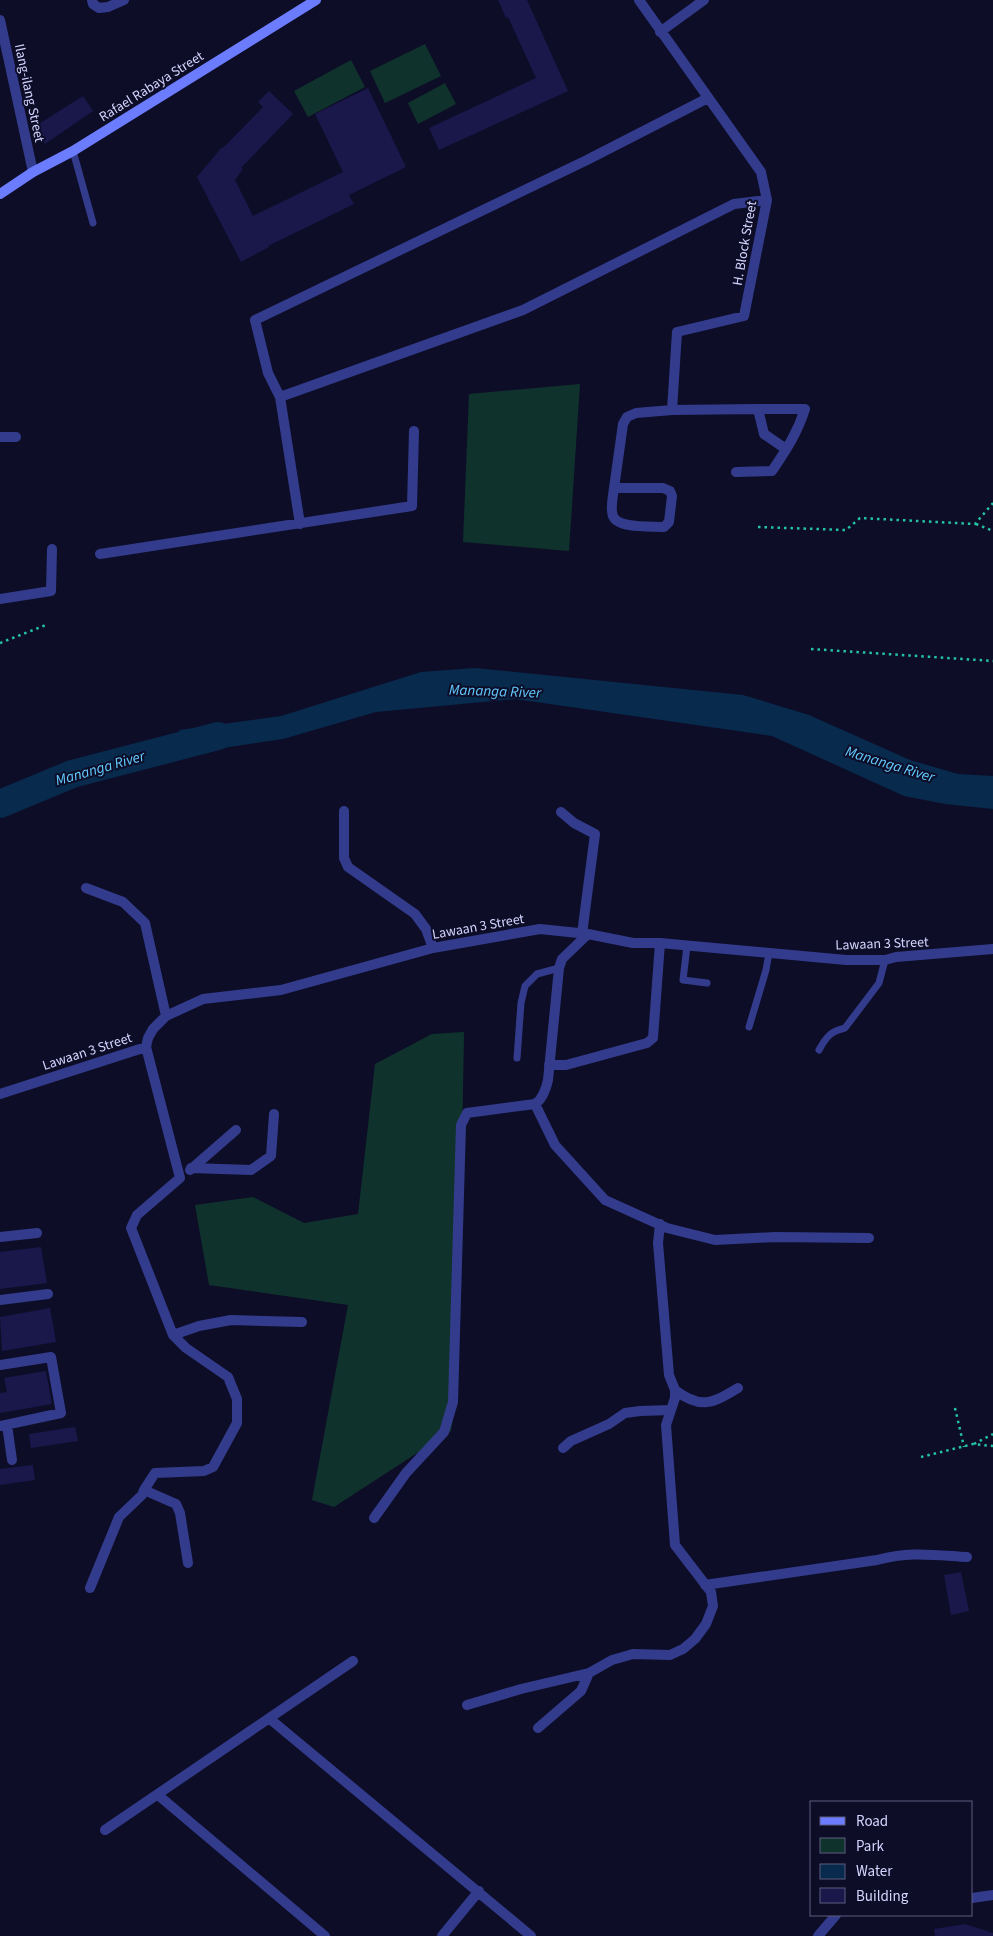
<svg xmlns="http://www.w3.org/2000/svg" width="993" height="1936" font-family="'Source Sans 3',sans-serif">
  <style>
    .green { fill: #0f332c }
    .water { fill: #072a4d }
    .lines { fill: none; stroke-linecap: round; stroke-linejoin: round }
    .river { stroke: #072a4d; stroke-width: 28 }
    .building { fill: #1a174b }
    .path { stroke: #23c4a4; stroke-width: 2.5; stroke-dasharray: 2.5 4; stroke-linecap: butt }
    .service { stroke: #333c8c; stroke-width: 7 }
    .minor { stroke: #333c8c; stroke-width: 10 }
    .secondary { stroke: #6b7cff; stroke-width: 10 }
    .labels { text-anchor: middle; stroke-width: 4; stroke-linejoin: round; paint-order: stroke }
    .street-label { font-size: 14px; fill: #d4d5ff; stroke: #0e0d28 }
    .water-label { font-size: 15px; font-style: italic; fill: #62ccff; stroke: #0e0d28 }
  </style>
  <rect width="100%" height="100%" fill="#0e0d28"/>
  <path class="green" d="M425,44L441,76L385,103L370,71Z
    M351,60L365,87L308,117L294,91Z
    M445,83L456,104L418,124L408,103Z
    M580,384L569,551L463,542L469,394Z
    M464,1032L458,1389L451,1431L334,1507L312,1500L348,1305L209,1285L195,1205L253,1197L304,1223L358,1214L375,1064L432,1034Z"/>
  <path class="water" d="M475,668L743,695L809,715L910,760L958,774L993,776V809L945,804L904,796L772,736L515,699L376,712L283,739L183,754L179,730L281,716L421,672Z"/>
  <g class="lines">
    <path class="river" d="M0,804L72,774L218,736"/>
  </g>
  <path class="building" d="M498,0H527L568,91L439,150L429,128L536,78L508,17L506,18Z
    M368,88L406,167L349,195L354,204L268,246L269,247L241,262L197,177L222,147L223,148L263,107L258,102L269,91L293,114L241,168L243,169L235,180L253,216L343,172L315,114Z
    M83,96L93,111L45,144L34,127Z
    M41,1247L47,1283L0,1289V1252Z
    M50,1308L56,1342L2,1351L0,1317Z
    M46,1371L52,1404L0,1413V1393L7,1392L4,1378Z
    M75,1427L78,1441L31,1448L29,1434Z
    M33,1465L35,1480L0,1485V1469Z
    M961,1572L969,1611L951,1615L944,1575Z
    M965,1924L993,1933V1936H935L934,1929Z"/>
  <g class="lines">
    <path class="path" d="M976,524L993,531
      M758,527L846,530L860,518L975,524L993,503
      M0,643L46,625
      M811,649L993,661
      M955,1408L964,1447
      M974,1444L993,1434
      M921,1457L973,1444L993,1446"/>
    <path class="service" d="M73,151L93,223
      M687,946L683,980L707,983
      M749,1027L766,970L769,953
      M819,1050C826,1037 831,1031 845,1028L879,983L885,960
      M517,1058L521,1003L525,986L537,974L559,968"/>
    <path class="minor" d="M92,0L93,4L99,8L108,7L124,0
      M639,0L761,172L767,200L744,316L677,332L672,410
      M0,20L33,172
      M660,32L704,0
      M280,397L523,310L734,204L767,200
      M0,437H16
      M736,472L772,471C786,450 797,434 805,409H758L764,434L786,449
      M614,488L623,424L627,417L636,413L672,410L758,409
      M614,488H663L670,491L672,496L669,522L664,527C651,526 618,529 613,516C610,509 613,496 614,488Z
      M300,524L280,397L268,373L255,320L587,160L708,98
      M100,554L412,506L414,431
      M0,599L51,591L52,549
      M344,811V858L348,867L415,914L426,929L433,948
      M561,812L574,823L595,834L582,934
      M86,888L123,902L145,923L166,1016
      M549,1065H566L647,1043L653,1038L660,943
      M0,1094L146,1047L148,1038L153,1029L166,1016L203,999L281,990L433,948L540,929L588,934L633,943H660L846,960H885L896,957L993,949
      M535,1104L555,1145L605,1200L667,1228L715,1240L775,1237L869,1238
      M191,1168L251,1170L271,1156L274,1114
      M190,1170L236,1130
      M0,1237L37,1233
      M0,1300L48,1294
      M173,1335L199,1326L231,1320L302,1322
      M0,1365L51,1357L61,1413L0,1426
      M675,1390C701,1410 713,1403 738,1388
      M7,1425L12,1460
      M563,1448L571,1441L609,1424L625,1413L640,1411L671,1410
      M144,1490L176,1504L180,1513L188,1563
      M374,1518L406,1473L444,1432L453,1402L461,1125L467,1113L535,1104C543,1099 546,1089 548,1080L559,968L562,959L588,934
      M705,1585L877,1560C909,1551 934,1555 967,1557
      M90,1588L119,1517L142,1495L144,1490L155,1473L204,1471L213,1467L237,1423V1399L228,1377L186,1348L173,1335L131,1228L137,1215L180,1178L146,1047
      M467,1705L521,1689L589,1673L612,1660L633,1654L670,1655L683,1649L695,1639L706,1624L713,1606L711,1592L675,1545L666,1425L675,1398V1390L669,1375L658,1243L660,1224
      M270,1719L531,1936
      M538,1728L581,1691L589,1673
      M158,1795L325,1936
      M105,1830L353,1661
      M972,1898L993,1895
      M442,1936L479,1891
      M818,1936L836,1915"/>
    <path class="secondary" d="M0,194L33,172L73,151L316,0"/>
  </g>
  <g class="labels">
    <g class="street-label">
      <text transform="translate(151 86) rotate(-32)" y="5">Rafael Rabaya Street</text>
      <text transform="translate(30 93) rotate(78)" y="5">Ilang-ilang Street</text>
      <text transform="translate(744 243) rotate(-80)" y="5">H. Block Street</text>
      <text transform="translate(478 926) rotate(-10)" y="5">Lawaan 3 Street</text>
      <text transform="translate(882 943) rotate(-2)" y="5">Lawaan 3 Street</text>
      <text transform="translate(87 1051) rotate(-18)" y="5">Lawaan 3 Street</text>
    </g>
    <g class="water-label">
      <text transform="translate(495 691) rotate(2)" y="5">Mananga River</text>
      <text transform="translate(890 764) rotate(17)" y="5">Mananga River</text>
      <text transform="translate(100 768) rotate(-16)" y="5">Mananga River</text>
    </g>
  </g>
  <rect x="810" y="1801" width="162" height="115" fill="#0e0d28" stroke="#5d5d7e"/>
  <rect x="820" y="1817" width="25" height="8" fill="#6b7cff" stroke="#5d5d7e"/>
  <text x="856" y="1826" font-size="15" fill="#d4d5ff">Road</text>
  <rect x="820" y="1838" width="25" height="15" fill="#0f332c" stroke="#5d5d7e"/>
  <text x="856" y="1851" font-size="15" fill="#d4d5ff">Park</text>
  <rect x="820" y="1864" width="25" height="15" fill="#072a4d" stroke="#5d5d7e"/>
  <text x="856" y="1876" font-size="15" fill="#d4d5ff">Water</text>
  <rect x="820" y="1888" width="25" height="15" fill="#1a174b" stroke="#5d5d7e"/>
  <text x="856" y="1901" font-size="15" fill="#d4d5ff">Building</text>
</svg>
